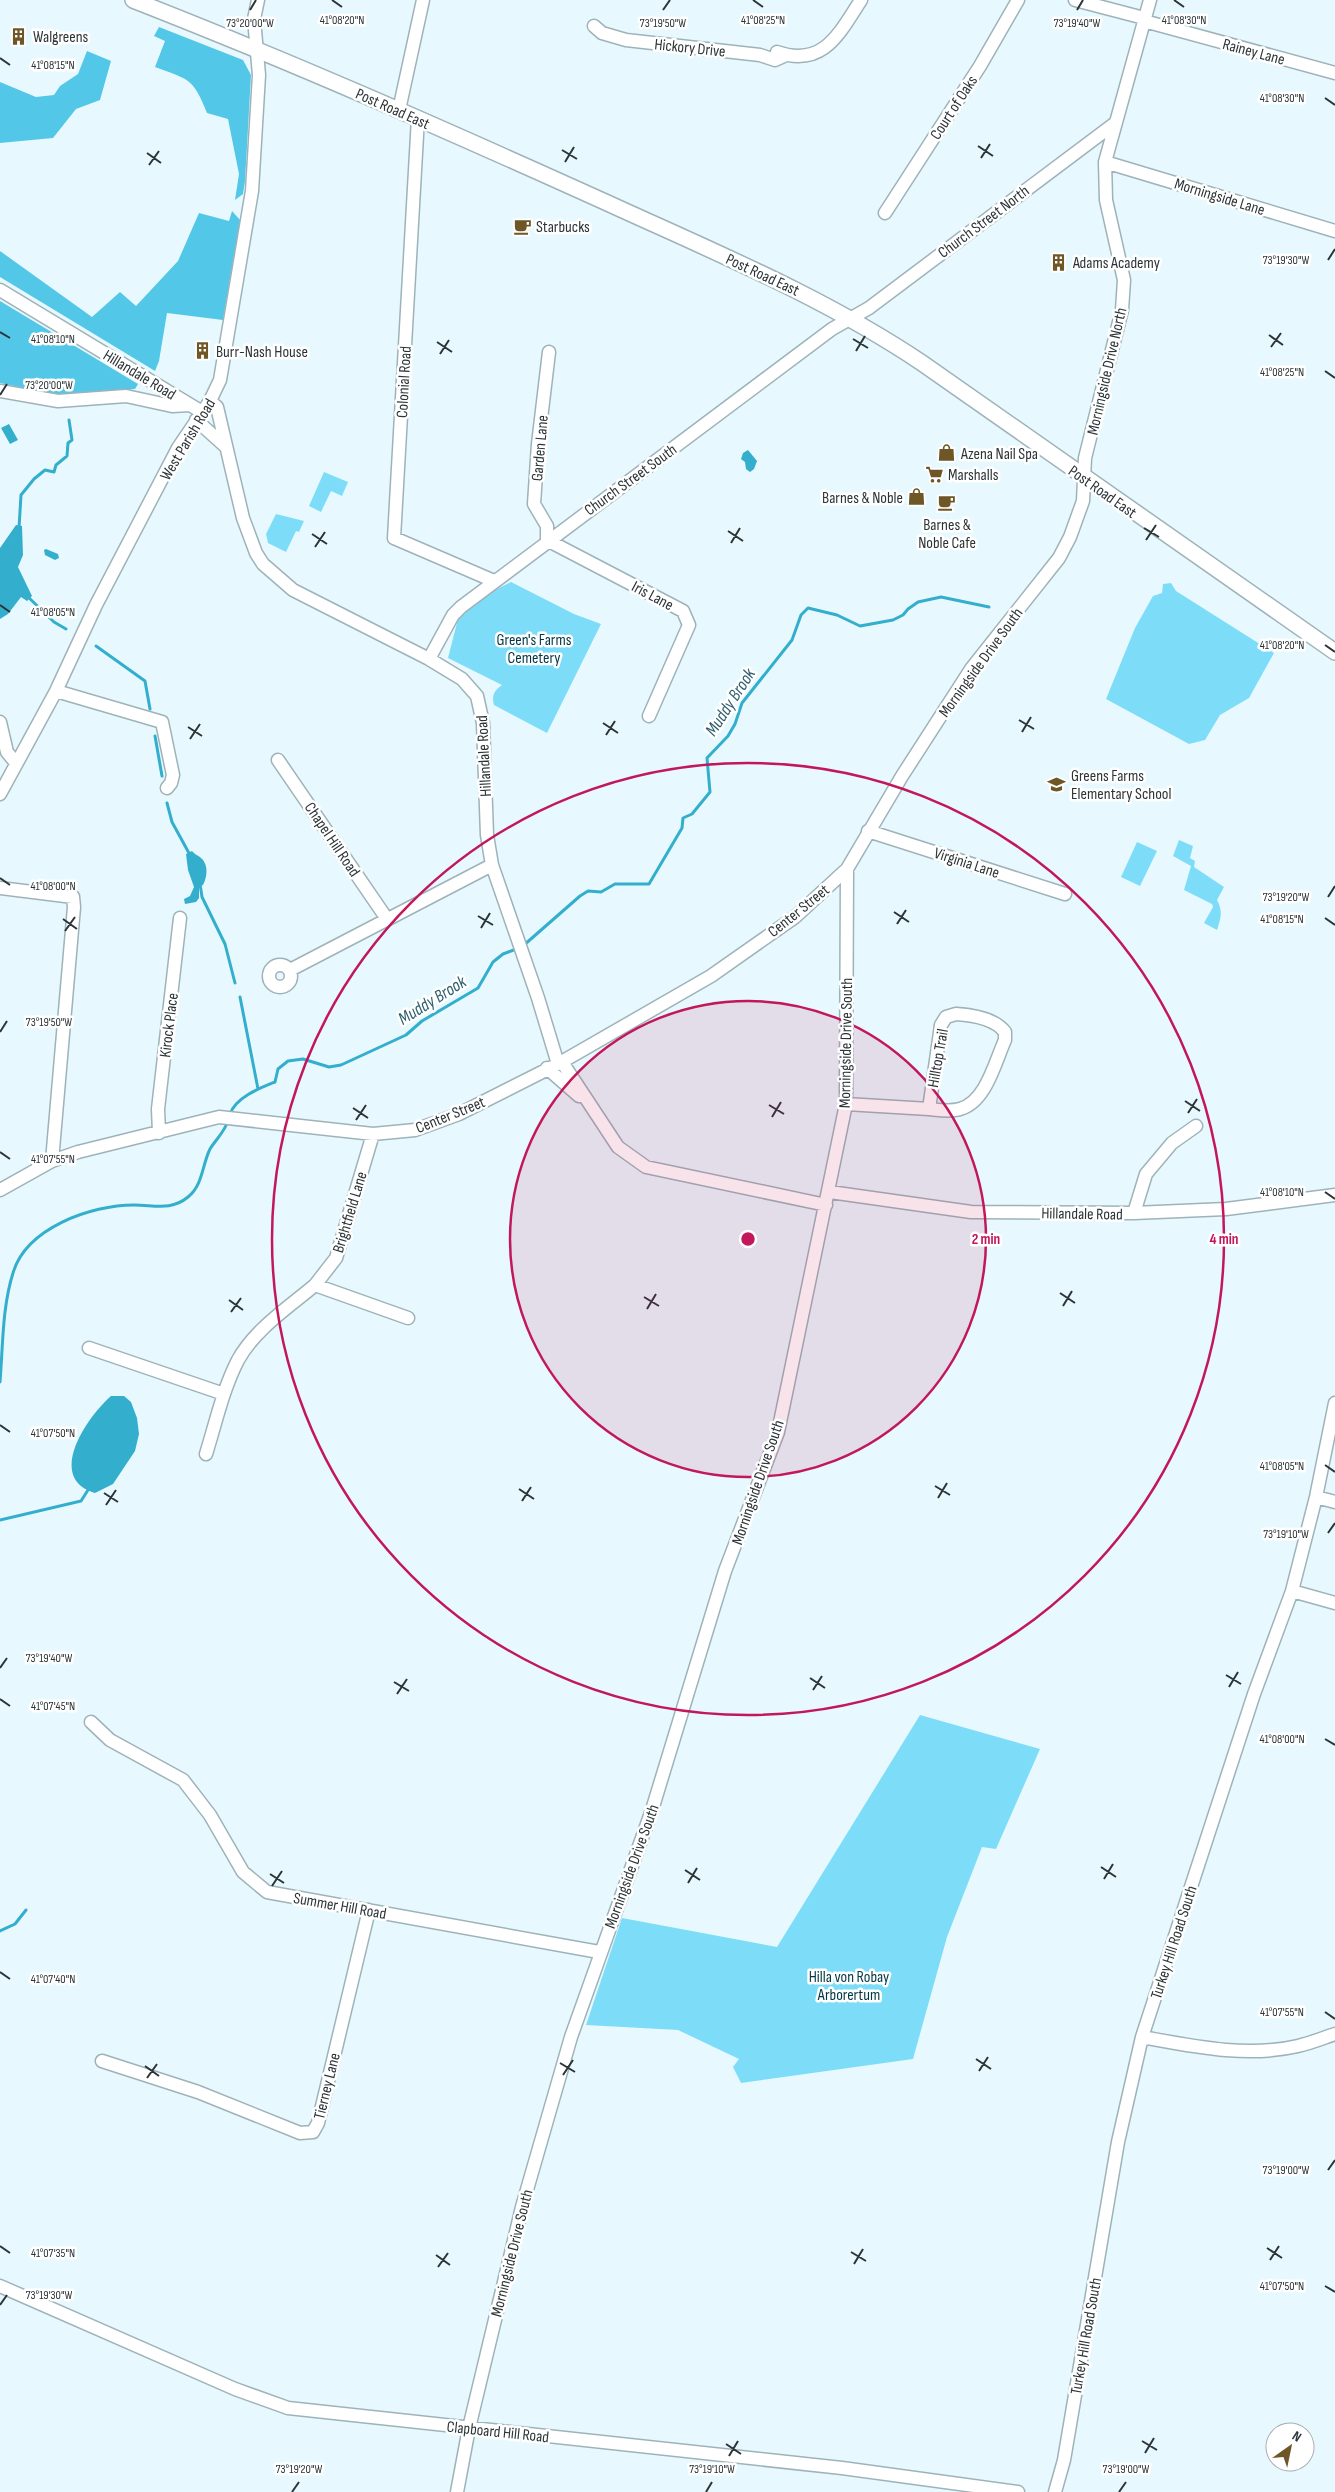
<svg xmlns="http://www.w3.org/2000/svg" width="1335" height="2492" font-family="'Sofia Sans Condensed',sans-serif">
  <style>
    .green { fill: #7dddf9 }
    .forest { fill: #53c7e7 }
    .water { fill: #34aecd }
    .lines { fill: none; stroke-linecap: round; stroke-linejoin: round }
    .stream { stroke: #34aecd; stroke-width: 3 }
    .minor-casing { stroke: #9eb3b9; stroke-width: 15 }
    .major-casing { stroke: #9eb3b9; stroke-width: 18 }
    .minor { stroke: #fff; stroke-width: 12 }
    .major { stroke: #fff; stroke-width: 15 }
    .ticks { fill: none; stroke: #2c3437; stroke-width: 2 }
    .ring { fill: none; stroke: #c2185b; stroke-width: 2.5 }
    .labels { text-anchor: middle; stroke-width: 5; stroke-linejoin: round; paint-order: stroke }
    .poi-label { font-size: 16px; fill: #2c3437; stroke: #fff; text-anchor: start }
    .street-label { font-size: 16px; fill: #2c3437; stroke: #fff }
    .park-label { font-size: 16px; fill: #003845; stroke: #fff }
    .water-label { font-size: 18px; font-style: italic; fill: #2f5f6d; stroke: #fff }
    .ticks-label { font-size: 12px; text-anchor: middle; fill: #2c3437; stroke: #fff; stroke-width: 5; stroke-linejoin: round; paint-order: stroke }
    .centre { fill: #c2185b; stroke: #fff; stroke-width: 2.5 }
    .ring-label { font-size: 15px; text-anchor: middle; font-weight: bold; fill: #c2185b; stroke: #fff; stroke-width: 5; stroke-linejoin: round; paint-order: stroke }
  </style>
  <rect width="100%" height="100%" fill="#e7f9fe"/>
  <path class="green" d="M324,472L348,482L342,496L331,491L321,512L309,506Z
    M276,514L304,521L299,532L296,531L286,552L268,543L266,534Z
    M511,582L574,614L601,624L547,733L494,705C491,695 495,690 502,685L448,658L458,619L489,593Z
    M1171,583L1176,591L1274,653L1249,698L1220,715L1205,740L1189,744L1106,699L1135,628L1153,596L1162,593L1163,584Z
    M1179,840L1193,846L1190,858L1195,861L1194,867L1224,887L1217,900C1223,911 1221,918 1217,930L1204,923L1213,907L1212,904L1184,890L1191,866L1173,856Z
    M1137,842L1157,851L1140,886L1121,877Z
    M920,1715L1040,1749L996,1849L982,1847L947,1937L913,2059L741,2083L733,2067L739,2059L678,2030L586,2025L622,1918L777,1947Z"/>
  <path class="forest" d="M159,27L243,60L251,75L245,181L243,194L235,200L239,174L228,119L207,113C193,78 190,80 155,67L165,41L154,36Z
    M87,51L111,61L100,100L76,109L53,138L0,143V82L36,97L54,95L60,86L78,74Z
    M232,211L240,220L223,320L167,313L159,361L155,371L0,277V251L92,317L120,292L136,306L178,261L199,213L229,221Z
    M0,301L138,384L135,389L56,395L0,383Z"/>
  <path class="water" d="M9,424L18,440L10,444L1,428Z
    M748,450L757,461L754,469L750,472L746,469L745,462L741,459L743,453Z
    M16,525L22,526L23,555L18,567L32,596L27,601L21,597L8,614L0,619V548Z
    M46,549L58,554L59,558L55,560L45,555L44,550Z
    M192,851C195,855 198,855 201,858C209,865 207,877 203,885L199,887V898L196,902L185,904L184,899L190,896L194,887L188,870L186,854Z
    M111,1396H124L131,1402L137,1418L139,1434L135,1451L113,1484L95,1493C45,1478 87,1417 111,1396Z"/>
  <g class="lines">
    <path class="stream" d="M19,528L21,495L34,479L45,470L54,472L56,465L67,456L68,443L72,440L69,420
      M27,596L54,622L66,629
      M96,646L145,681L150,709
      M155,736L162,776
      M167,803L172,822L190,855
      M200,884L202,897L225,944L235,983
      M524,945L580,896L588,891L601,892L615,884H649L682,828L683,818L692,814L710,792L707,758L728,736L735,724L742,703L792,640L801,615L808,608L837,615L860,626L893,620L903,615L908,609L918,602L941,597L989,607
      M240,997L258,1089
      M230,1114C236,1097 260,1088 275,1082L278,1069L288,1061L303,1059L329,1067L341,1065L406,1035L422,1021L478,988L493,962L503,954L519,948
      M0,1382C3,1346 2,1308 13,1273C26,1228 91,1205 134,1205C155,1205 171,1211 188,1197C203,1185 202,1165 210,1149C216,1139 225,1132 228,1120
      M0,1520L81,1501L88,1490
      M0,1931L15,1924L26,1910"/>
    <defs>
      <path id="minor" d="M1075,0L1144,18
        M1144,21L1335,73
        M594,26L602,33L626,40L760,55L775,60L784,56
        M777,52C823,68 839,34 861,0
        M399,110L423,0
        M418,118L394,538L494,581
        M1105,162L1335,231
        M885,213L980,66L1018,0
        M0,290L202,412
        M549,352L538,444L534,504L547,526V540L683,611L689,625L649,716
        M0,391L58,401L126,396L172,406L190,405
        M210,401L217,407L243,518L256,553L263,564L293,590L429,659L462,679L477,696L483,723L487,835L492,865L538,998L558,1064
        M196,420L225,446
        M429,659L453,615L461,607L832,329L869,308L1114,124
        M56,691L162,722L173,775L171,783L167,788
        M0,722L7,752L16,763
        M278,760L387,919
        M0,794L56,691L96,605L178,448L210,401L220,380L252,191L259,75L254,19L258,0
        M868,831L1065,894
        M0,888L73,897L74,907L52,1161
        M269 976a11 11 0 1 1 22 0a11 11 0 1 1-22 0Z
        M290,970L492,865
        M956,1014C973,1015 995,1019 1005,1032V1040C995,1062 986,1102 960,1109C950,1112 939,1110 929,1109L941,1025L946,1017Z
        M562,1062L618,1147L646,1167L826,1205
        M547,1068L579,1096
        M846,1104L929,1109
        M159,1133L158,1109L180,918
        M0,1190L52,1161L78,1152L219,1117L373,1134L415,1130L459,1114L558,1064L711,976L795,917L847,869
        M830,1192L971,1212L1134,1213L1226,1209L1335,1195
        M1134,1213L1146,1174L1172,1143L1196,1126
        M315,1285L336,1258L373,1134
        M89,1348L224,1394
        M206,1454C216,1422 223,1389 238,1360C255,1329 289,1307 315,1285L408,1318
        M1316,1497L1335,1502
        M1292,1591L1335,1603
        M91,1722L110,1740L183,1780L210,1815L243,1872L267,1892L599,1952
        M1142,2037C1192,2046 1247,2058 1298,2046C1311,2043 1323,2038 1335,2034
        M102,2061L198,2092L300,2133L313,2132L318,2123L369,1910
        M0,2286L235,2389L288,2408L842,2468L1018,2492
        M457,2492L469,2428L522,2207L571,2037L652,1810L725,1571L778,1432L846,1104L847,869L902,776L971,669L1059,558L1070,537L1083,501L1085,458L1122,310L1124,280L1106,200L1105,162L1150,0
        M1055,2492L1064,2460L1118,2142L1142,2037L1254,1694L1292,1591L1316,1497L1335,1403"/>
      <path id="major" d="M133,0C292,62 448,131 603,201C712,251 822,296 922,363L1335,652"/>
    </defs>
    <use href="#minor" class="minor-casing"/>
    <use href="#major" class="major-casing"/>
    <use href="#minor" class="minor"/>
    <use href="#major" class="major"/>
  </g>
  <path class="ticks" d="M332,0L342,7M753,0L763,7M1174,0L1184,7M250,10L256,0M663,10L670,0M1077,10L1083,0M0,58L10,65M1325,98L1335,105M978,146L993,156M562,150L577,159M147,153L161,163M981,158L990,144M565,162L574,147M149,165L159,151M1328,260L1335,249M0,332L10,338M1269,335L1283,345M853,339L868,348M437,342L452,352M1271,347L1281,333M856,351L865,336M440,354L449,340M1325,371L1335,378M0,395L7,384M1144,528L1159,537M728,531L743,541M312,534L327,544M1146,540L1156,525M731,543L740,528M315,547L325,532M0,605L10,612M1325,645L1335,652M1019,720L1034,729M603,723L618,733M188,727L202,736M1022,732L1031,717M606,735L615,721M190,739L200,724M0,878L10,885M1328,897L1335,886M894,912L909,922M478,916L493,925M1325,918L1335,925M63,919L77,929M897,924L906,910M481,928L490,913M65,931L75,917M0,1032L7,1021M1185,1101L1200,1111M769,1105L784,1114M353,1108L368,1118M1188,1113L1197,1099M772,1117L781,1102M356,1120L366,1105M0,1152L10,1159M1325,1192L1335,1199M1060,1293L1075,1303M644,1297L659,1306M229,1300L243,1310M1063,1306L1072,1291M647,1309L656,1294M231,1312L241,1298M0,1425L10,1432M1325,1465L1335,1472M935,1486L950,1495M519,1489L534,1499M104,1493L118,1502M938,1498L947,1483M522,1501L531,1487M106,1505L116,1490M1328,1533L1335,1523M0,1668L7,1658M1226,1675L1241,1684M810,1678L825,1688M394,1682L409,1691M1229,1687L1238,1672M813,1690L822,1676M397,1694L407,1679M0,1699L10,1706M1325,1739L1335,1745M1101,1867L1116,1877M685,1870L700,1880M270,1874L284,1883M1104,1879L1113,1864M688,1883L697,1868M272,1886L282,1871M0,1972L10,1979M1325,2012L1335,2019M976,2059L991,2069M560,2063L575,2072M145,2066L159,2076M979,2071L988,2057M563,2075L573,2060M147,2078L157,2064M1328,2170L1335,2160M0,2246L10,2253M1267,2248L1282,2258M851,2252L866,2261M436,2255L450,2265M1270,2260L1279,2246M854,2264L863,2249M438,2267L448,2253M1325,2286L1335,2292M0,2305L7,2295M1142,2441L1157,2450M726,2444L741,2454M1145,2453L1154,2438M729,2456L738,2441M292,2492L299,2482M706,2492L712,2482M1119,2492L1126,2482"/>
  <circle cx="748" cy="1239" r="238" fill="#c2185b" fill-opacity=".12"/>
  <g class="ring">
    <circle cx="748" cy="1239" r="238"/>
    <circle cx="748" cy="1239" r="476"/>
  </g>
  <defs>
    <symbol id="building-bare" viewBox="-9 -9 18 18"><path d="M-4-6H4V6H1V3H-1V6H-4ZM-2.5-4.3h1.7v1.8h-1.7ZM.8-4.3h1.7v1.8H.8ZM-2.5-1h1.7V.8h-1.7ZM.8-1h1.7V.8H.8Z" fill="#6e5626" stroke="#fff" stroke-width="2.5" paint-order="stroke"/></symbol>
    <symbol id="cafe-bare" viewBox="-9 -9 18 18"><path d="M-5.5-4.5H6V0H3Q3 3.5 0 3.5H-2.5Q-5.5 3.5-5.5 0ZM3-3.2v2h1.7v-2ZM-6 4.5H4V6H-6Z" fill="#6e5626" stroke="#fff" stroke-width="2.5" paint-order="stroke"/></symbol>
    <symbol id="shop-bare" viewBox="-9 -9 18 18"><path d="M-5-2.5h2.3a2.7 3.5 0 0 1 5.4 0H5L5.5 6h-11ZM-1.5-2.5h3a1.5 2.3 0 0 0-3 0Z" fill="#6e5626" stroke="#fff" stroke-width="2.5" paint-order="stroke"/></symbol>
    <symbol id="supermarket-bare" viewBox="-9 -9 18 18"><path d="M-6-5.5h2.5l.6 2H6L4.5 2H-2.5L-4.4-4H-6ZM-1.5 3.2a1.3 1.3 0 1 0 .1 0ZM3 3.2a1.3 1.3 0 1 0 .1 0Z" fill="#6e5626" stroke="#fff" stroke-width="2.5" paint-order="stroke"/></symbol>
    <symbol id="school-bare" viewBox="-9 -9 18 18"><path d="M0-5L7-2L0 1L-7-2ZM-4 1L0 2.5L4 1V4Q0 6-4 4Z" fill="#6e5626" stroke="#fff" stroke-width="2.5" paint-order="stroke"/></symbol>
  </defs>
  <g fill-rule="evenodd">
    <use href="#building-bare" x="6" y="24" width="25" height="25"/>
    <use href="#cafe-bare" x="510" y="214" width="25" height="25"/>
    <use href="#building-bare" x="1046" y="250" width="25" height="25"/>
    <use href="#building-bare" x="190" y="338" width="25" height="25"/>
    <use href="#shop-bare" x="934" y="440" width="25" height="25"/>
    <use href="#supermarket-bare" x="922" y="462" width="25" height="25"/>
    <use href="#shop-bare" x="904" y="484" width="25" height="25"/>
    <use href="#cafe-bare" x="934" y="490" width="25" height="25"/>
    <use href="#school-bare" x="1044" y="772" width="25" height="25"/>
  </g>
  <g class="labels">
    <g class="poi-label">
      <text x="33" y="42">Walgreens</text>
      <text x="536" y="232">Starbucks</text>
      <text x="1073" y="268">Adams Academy</text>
      <text x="216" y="357">Burr-Nash House</text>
      <text x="961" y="459">Azena Nail Spa</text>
      <text x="948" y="480">Marshalls</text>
      <text x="903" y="503" text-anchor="end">Barnes &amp; Noble</text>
      <text x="947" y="530" text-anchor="middle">Barnes &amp;<tspan x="947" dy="18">Noble Cafe</tspan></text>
      <text x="1071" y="781">Greens Farms<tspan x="1071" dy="18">Elementary School</tspan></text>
    </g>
    <g class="street-label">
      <text transform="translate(690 47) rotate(6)" y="6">Hickory Drive</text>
      <text transform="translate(1254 51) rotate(15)" y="6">Rainey Lane</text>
      <text transform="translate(953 107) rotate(-57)" y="6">Court of Oaks</text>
      <text transform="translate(393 108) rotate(24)" y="6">Post Road East</text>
      <text transform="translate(1220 196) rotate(17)" y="6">Morningside Lane</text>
      <text transform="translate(983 221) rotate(-37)" y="6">Church Street North</text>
      <text transform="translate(763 274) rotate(25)" y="6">Post Road East</text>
      <text transform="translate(1106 371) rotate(-77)" y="6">Morningside Drive North</text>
      <text transform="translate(140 374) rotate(31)" y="6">Hillandale Road</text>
      <text transform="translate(403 382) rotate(-87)" y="6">Colonial Road</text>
      <text transform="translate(187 439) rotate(-59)" y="6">West Parish Road</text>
      <text transform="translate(539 448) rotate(-85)" y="6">Garden Lane</text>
      <text transform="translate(630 479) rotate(-36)" y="6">Church Street South</text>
      <text transform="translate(1103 491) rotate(35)" y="6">Post Road East</text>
      <text transform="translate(653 595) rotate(28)" y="6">Iris Lane</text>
      <text transform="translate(980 662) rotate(-54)" y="6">Morningside Drive South</text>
      <text transform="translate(483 756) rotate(-93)" y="6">Hillandale Road</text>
      <text transform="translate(333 839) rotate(56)" y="6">Chapel Hill Road</text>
      <text transform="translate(967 862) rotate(18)" y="6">Virginia Lane</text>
      <text transform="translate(798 910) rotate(-39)" y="6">Center Street</text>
      <text transform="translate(168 1025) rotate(-83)" y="6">Kirock Place</text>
      <text transform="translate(845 1043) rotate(-89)" y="6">Morningside Drive South</text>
      <text transform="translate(937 1058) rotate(-80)" y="6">Hilltop Trail</text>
      <text transform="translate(450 1114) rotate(-22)" y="6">Center Street</text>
      <text transform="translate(349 1212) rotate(-73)" y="6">Brightfield Lane</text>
      <text transform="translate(1082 1213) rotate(1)" y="6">Hillandale Road</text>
      <text transform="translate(757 1482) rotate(-71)" y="6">Morningside Drive South</text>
      <text transform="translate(631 1866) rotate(-70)" y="6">Morningside Drive South</text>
      <text transform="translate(340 1905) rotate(10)" y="6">Summer Hill Road</text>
      <text transform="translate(1173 1942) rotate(-72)" y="6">Turkey Hill Road South</text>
      <text transform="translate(326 2086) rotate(-76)" y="6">Tierney Lane</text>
      <text transform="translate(511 2253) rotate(-76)" y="6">Morningside Drive South</text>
      <text transform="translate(1085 2336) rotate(-80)" y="6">Turkey Hill Road South</text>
      <text transform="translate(498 2431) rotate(6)" y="6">Clapboard Hill Road</text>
    </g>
    <g class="park-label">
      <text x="534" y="645">Green's Farms<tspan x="534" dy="18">Cemetery</tspan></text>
      <text x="849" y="1982">Hilla von Robay<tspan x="849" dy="18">Arborertum</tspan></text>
    </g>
    <g class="water-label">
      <text transform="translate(730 702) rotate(-57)" y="6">Muddy Brook</text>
      <text transform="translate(432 1000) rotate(-32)" y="6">Muddy Brook</text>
    </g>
  </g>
  <g class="ticks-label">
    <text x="342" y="24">41°08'20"N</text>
    <text x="763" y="24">41°08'25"N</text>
    <text x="1184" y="24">41°08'30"N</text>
    <text x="250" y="27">73°20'00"W</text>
    <text x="663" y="27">73°19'50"W</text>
    <text x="1077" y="27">73°19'40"W</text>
    <text x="53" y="69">41°08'15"N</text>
    <text x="1282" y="102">41°08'30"N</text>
    <text x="1286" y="264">73°19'30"W</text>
    <text x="53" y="343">41°08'10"N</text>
    <text x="1282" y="376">41°08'25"N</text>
    <text x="49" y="389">73°20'00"W</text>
    <text x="53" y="616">41°08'05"N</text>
    <text x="1282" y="649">41°08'20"N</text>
    <text x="53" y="890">41°08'00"N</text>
    <text x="1286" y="901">73°19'20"W</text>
    <text x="1282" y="923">41°08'15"N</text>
    <text x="49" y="1026">73°19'50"W</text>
    <text x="53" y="1163">41°07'55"N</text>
    <text x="1282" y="1196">41°08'10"N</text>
    <text x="53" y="1437">41°07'50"N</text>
    <text x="1282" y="1470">41°08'05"N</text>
    <text x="1286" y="1538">73°19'10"W</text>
    <text x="49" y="1662">73°19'40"W</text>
    <text x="53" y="1710">41°07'45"N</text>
    <text x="1282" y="1743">41°08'00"N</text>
    <text x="53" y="1983">41°07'40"N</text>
    <text x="1282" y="2016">41°07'55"N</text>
    <text x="1286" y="2174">73°19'00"W</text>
    <text x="53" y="2257">41°07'35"N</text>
    <text x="1282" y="2290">41°07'50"N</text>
    <text x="49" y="2299">73°19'30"W</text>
    <text x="299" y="2473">73°19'20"W</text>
    <text x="712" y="2473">73°19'10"W</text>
    <text x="1126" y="2473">73°19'00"W</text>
  </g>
  <circle cx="748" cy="1239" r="8" class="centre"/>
  <g class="ring-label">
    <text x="986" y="1244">2 min</text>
    <text x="1224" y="1244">4 min</text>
  </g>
  <g transform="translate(1290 2447) rotate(33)"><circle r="24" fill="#ffffff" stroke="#abaeaf"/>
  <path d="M0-4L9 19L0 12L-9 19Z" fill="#6e5626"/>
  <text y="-8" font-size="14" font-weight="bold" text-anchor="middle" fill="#2c3437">N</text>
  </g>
</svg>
